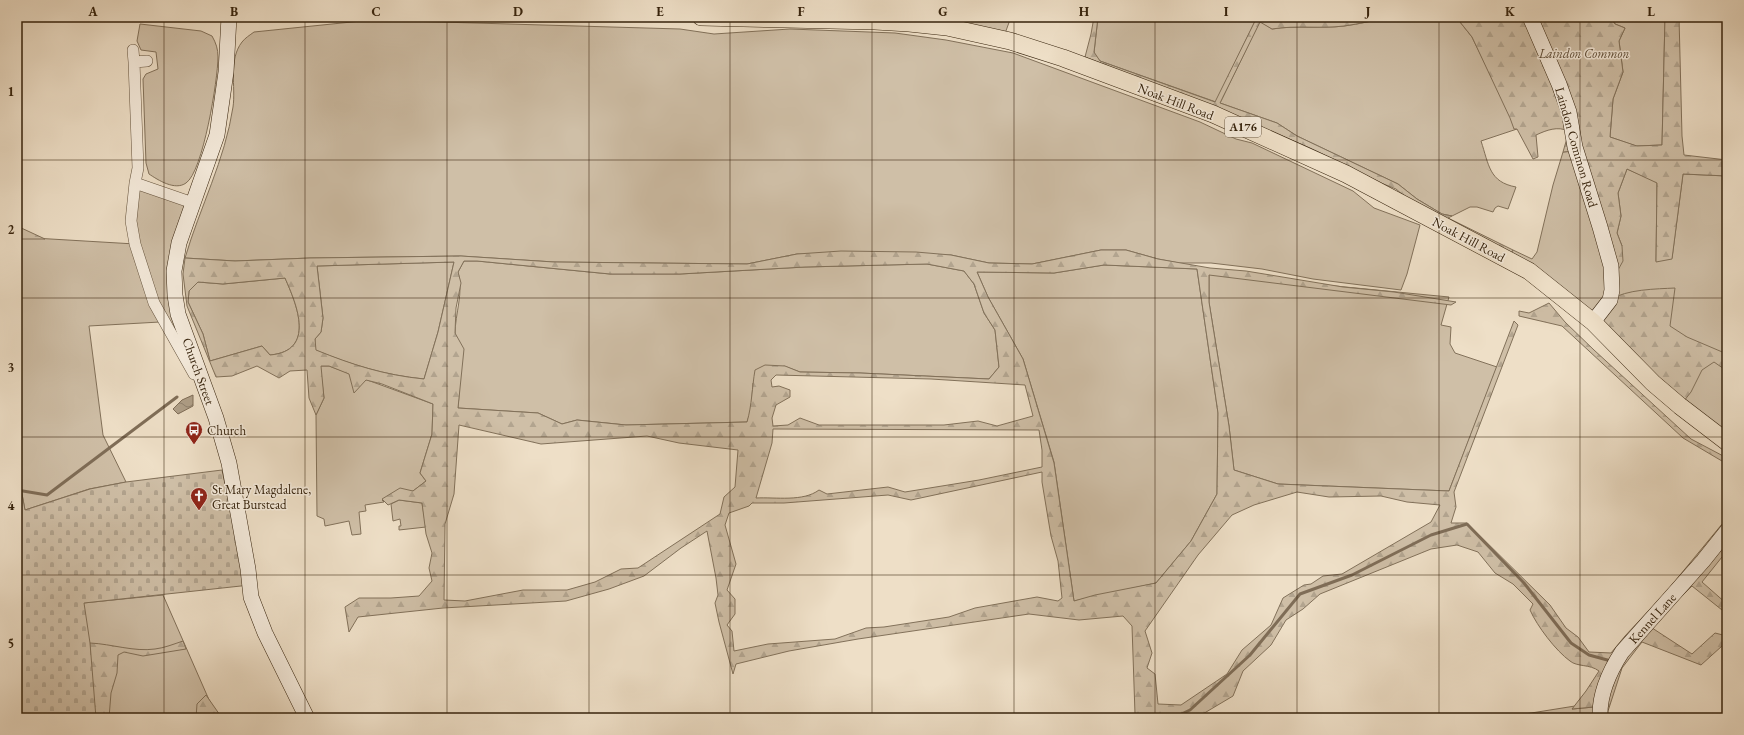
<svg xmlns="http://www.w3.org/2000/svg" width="1744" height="735" font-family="'EB Garamond',serif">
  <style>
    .grass { fill: #cfbfa7; stroke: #82715a }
    .forest { fill: url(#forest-firs); stroke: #82715a; fill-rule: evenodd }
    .cemetery { fill: url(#cemetery-stones); stroke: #82715a }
    .water { fill: url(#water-waves); stroke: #7f6d57 }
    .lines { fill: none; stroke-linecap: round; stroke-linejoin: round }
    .stream { stroke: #7f6d57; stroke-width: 3 }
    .street-casing { stroke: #64523c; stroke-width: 12 }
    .secondary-casing { stroke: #36230d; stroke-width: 16 }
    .primary-casing { stroke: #36230d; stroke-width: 18 }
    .street { stroke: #f4eadb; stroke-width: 11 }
    .secondary { stroke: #f4eadb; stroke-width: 15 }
    .primary { stroke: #eedfc7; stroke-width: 17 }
    .grid { fill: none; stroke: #36230d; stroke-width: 1; stroke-opacity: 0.55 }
    .labels { text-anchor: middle; stroke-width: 3; stroke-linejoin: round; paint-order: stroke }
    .shield { fill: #f4eadb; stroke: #6f5f4b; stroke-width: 1 }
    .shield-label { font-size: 12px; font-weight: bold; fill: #36230d }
    .park-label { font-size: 13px; font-style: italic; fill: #5c4a34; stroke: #f4eadb }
    .street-label { font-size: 13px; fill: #36230d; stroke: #f4eadb }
    .poi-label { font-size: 13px; fill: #36230d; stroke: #f4eadb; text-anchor: start }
    .neatline { fill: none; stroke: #36230d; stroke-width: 1.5 }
    .grid-label { font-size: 13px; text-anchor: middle; font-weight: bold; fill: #36230d }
  </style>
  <defs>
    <pattern id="forest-firs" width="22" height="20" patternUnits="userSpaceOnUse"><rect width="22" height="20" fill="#cfbfa7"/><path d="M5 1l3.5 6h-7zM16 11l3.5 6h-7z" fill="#b2a48f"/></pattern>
    <pattern id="cemetery-stones" width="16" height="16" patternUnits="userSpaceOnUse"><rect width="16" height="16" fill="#cfbfa7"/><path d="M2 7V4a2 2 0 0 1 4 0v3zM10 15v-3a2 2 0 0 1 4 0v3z" fill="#b2a48f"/></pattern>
    <pattern id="water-waves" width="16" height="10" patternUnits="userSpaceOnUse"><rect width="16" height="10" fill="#af9f88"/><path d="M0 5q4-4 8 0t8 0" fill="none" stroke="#8f816e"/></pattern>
  </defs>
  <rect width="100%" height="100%" fill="#eedfc7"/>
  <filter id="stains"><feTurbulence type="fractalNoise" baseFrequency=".005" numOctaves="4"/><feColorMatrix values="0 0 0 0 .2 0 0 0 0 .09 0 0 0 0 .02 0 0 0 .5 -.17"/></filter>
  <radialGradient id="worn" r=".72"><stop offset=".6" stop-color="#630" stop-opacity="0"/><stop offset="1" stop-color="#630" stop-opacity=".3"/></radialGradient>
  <path class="grass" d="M947,17H1011L1003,39L947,27Z
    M1098,17H1257L1216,102L1100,61L1094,53Z
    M1390,17H1456L1472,37L1517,129L1481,141C1489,165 1489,182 1516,187L1508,209L1498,206L1495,208L1493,212L1477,207H1470L1452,216L1442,214L1417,199L1398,184L1297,136L1277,123L1220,103L1260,21L1272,29C1296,25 1320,29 1344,26C1360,24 1375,20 1390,17Z
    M1610,17H1665L1662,145L1636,146L1610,137L1613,99L1623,72L1619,41L1625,28L1615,24Z
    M371,20L680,29L714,34L790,29L895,33L946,40L1013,53L1200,122L1236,139L1252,143L1353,191L1374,208L1420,225L1407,274L1401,290L1313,279L1262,269L1211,263H1179L1158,259L1126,250H1101L1032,264L989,263L951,255L797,254L747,264L554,262L460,256L310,258L235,261L185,258C200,207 225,160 233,107C236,87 228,60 242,42C245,38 250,35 254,32Z
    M140,24L201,31L212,36C216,43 218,49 218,57C218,79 203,172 186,183C175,191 158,180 149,174L146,163L143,79L146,74L158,69L156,52L141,50L137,41Z
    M1574,151L1622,246L1617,233L1621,216L1618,193L1627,169L1657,182L1656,261L1672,258L1683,174L1727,176V432L1709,427L1508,259L1513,250L1532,259L1537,252L1553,185L1563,152Z
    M135,183L193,203L175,295L206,390L160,322L89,326L103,435L126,482L89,489L25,510L21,489H17V237L135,244Z
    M464,261H477L610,274H680L805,267L927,264L964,271L974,284L984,313L995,330L999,367L989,379L860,373L800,372L784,366L753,383L751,410L747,422L626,425L577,420L562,424L538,413L458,408C461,381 456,360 455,334C455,314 464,292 458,272Z
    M454,262L438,332L424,379C384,375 352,365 315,350V339L321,332L323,318L317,266Z
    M1104,265L1197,269L1218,413L1217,494L1191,541L1156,583L1074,601L1054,462L1023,359L988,297L977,272L1054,273Z
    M1209,271L1304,283L1449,297L1441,325L1451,327L1450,344L1455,353L1497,367L1449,491L1278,484L1234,470L1229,426L1209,302Z
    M285,278C297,305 316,351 270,355L262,346L210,361L203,334L188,302L189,291L198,282L223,284Z
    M320,366H329L433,404L432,434L420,473L426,481L413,491L382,500L384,502L365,505L366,511L359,512L361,534L352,535L349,521L325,526L324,519L317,516L316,415L324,398Z
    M399,500L422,503L426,527L399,530V526H401L400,519L393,521L391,504Z
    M163,595L217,718H96L83,603Z
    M1575,706L1572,709L1594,707V718H1500Z"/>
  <path class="forest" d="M1094,17H1098L1094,52L1100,61L1215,102L1257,17H1390C1375,20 1359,24 1344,26C1320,29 1296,25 1272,29L1260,22L1220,103L1277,123L1297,136L1398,184L1417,199L1442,214L1452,216L1448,218L1513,250L1510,255L1416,206L1396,189L1381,183L1310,148L1233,115L1085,57L1091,34Z
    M1456,17H1610L1615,24L1625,28L1619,41L1623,72L1613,99L1610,137L1637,146L1662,145L1665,17H1679L1682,136L1684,155L1727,160V176L1683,174L1672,259L1656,262L1657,183L1627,169L1618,193L1621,216L1617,233L1622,246L1623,261L1613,279L1574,151L1563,152L1569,131C1557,126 1547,130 1536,135L1538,157L1533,159L1517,129H1514L1510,118L1472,37Z
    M17,226L45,239H17Z
    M1101,250H1126L1158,259L1210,268L1246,271L1343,287L1394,292L1456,302L1451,305L1209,275V302L1229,426L1234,470L1278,484L1449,491L1514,321L1518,325L1454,492L1456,507L1451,523H1467L1550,605L1566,628L1578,637L1589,652L1611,653L1625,636L1666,592L1727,518V524L1657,608L1594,707L1572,709L1586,691L1599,671C1590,664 1577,667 1570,661C1556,651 1537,626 1530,610L1533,604L1513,584L1495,573L1478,552L1457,545L1431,549L1320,594L1303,609L1286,620L1271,645L1243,671L1233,696L1196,718H1132L1135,714L1132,626L1123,616L1079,620L1029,614L858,639L789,651L736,664L733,674L719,622L715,603L718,595L716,578L707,531L681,548L644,576L609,589L566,601L443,608L358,617L349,632L345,607L359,598H391L419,596L432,581L429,568L432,553L426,534L422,503L399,500L388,505L382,499L400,488L413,491L426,481L420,473L432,434L433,404L382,384L366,380L354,393L349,374L329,366H321L324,398L316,415L309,398L307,370L290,371L279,378L257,366L232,376L216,377L187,306L183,274L185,258L235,261L310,258L461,256L554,262L747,264L797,254L841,251L916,252L951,255L989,263L1032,264ZM464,261H477L610,274H680L805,267L927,264L964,271L974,284L984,313L995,330L999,367L989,379L860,373L800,372L785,366L765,365L755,370C752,387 752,405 747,422L626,425L577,420L562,424L538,413L458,408L464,349L455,333L456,308L461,283L458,272ZM454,262L438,332L424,379C384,375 353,365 316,350L315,339L321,332L323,318L317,266ZM1104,265L1197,269L1218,413L1217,494L1191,541L1156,583L1095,595L1074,601L1054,463L1023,359L988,297L977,272L1054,273ZM285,278C297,305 316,351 270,355L262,346L210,361L203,334L188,302L189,291L198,282L223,284ZM776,375L931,379L1025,385L1033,416L997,426L978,421L944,425H819L800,418L788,425L773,426L772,418L776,405L790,397V390L779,386L772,387L771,380ZM459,425L541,444L647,436L679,443L738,450L735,487L724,497L720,514L638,568L621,569L595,582L567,590H523L465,601L444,600L445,524L454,494ZM773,429L1039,430L1042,450V467L979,480L905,492L888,487L827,494L819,490C803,502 776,497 756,498L772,443ZM1042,472V482L1051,536L1058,561L1062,598L1058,601L1037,597L975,608L949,617L884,627L866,628L835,639L768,644L734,651L732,631L727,625L735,614V599L727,590L736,564L725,525L729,513L749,506L752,503H784L888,495L911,500ZM1297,492L1329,497L1381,496L1407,502L1440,505L1431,522L1342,574L1323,576L1311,584L1304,585L1283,598L1271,625L1242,650L1227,674L1181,705L1158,704L1155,674L1147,668L1152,653L1145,631L1198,555L1232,515L1254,505Z
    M1675,288L1670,326L1687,337L1727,354V371L1714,362L1702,370L1691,392L1680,406L1593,322C1598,315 1604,304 1610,300C1626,289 1657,289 1675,288Z
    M1549,303L1565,322L1594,350L1691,439L1727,458V464L1683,438L1562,326L1519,316V311L1529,313Z
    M1727,531V552L1722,557L1702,582L1727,604V614L1692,586L1672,606Z
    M1646,624L1692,654L1715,633L1727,636V647L1722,646L1701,665L1642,642L1622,668L1608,711V718H1600L1602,697Z
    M183,641L186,649L143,656L124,652L118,655L117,673L111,693L109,718H91L90,643C112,644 134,652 155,649C164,648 174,644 183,641Z
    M206,695L222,718H196L197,704Z"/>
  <path class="cemetery" d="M222,470L243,570L250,585L84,603L90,643L96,718H17V489H21L25,510L90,489L126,482Z"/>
  <path class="water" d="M193,395V406L178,414L173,409L182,400Z"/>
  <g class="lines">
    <path class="stream" d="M17,490L47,495L177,397
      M1173,718L1190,710L1250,655L1300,594L1352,575L1431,535L1467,524L1524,583L1571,643L1589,655L1611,661"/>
    <defs>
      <path id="street" d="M133,50L134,62L147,61
        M134,62L138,168L135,183L193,203
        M135,183L131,221L135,244L154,303L194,374"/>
      <path id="secondary" d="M229,17L226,72L217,135L179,243L174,271L175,295L178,314L216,418L229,463L248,569L251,597L265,633L307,718
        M1530,17L1559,84L1569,112L1575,147L1600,227L1611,266L1612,290L1610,300L1593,322
        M1600,718C1599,694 1609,672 1622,652L1703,561L1727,531"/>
      <path id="primary" d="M701,17L875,21L909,23L947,27L1010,41L1063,58L1213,114L1346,174L1529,271L1593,322L1653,383L1680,406L1727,442"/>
    </defs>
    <use href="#street" class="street-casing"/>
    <use href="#secondary" class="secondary-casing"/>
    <use href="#primary" class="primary-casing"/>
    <use href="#street" class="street"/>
    <use href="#secondary" class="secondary"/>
    <use href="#primary" class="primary"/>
  </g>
  <path class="grid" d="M164,17V718M305,17V718M447,17V718M589,17V718M730,17V718M872,17V718M1014,17V718M1155,17V718M1297,17V718M1439,17V718M1580,17V718M17,160H1727M17,298H1727M17,437H1727M17,575H1727"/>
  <defs>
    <symbol id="bus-pin" viewBox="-11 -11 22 30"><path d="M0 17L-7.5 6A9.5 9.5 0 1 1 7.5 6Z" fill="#8f2418" stroke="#f4eadb"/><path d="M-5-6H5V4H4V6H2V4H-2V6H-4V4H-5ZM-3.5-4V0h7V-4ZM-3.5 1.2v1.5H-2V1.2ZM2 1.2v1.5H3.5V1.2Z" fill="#fff"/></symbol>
    <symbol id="church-pin" viewBox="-11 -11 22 30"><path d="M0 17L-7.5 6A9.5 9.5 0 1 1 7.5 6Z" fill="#8f2418" stroke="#f4eadb"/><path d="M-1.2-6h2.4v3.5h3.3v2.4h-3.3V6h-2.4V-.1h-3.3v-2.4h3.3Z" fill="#fff"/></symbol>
  </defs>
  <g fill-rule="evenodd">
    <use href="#bus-pin" x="184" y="420" width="20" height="27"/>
    <use href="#church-pin" x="189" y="486" width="20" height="27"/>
  </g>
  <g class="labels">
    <rect class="shield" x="1225" y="117" width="36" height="20" rx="3"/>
    <g class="shield-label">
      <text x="1243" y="131">A176</text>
    </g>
    <g class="park-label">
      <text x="1584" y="58">Laindon Common</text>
    </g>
    <g class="street-label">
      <text transform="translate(1176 101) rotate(21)" y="5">Noak Hill Road</text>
      <text transform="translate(1577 147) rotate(74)" y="5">Laindon Common Road</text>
      <text transform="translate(1469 239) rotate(28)" y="5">Noak Hill Road</text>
      <text transform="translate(199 371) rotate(70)" y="5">Church Street</text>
      <text transform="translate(1652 618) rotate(-48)" y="5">Kennel Lane</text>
    </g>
    <g class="poi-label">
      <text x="207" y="435">Church</text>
      <text x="212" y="494">St Mary Magdalene,<tspan x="212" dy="15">Great Burstead</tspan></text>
    </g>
  </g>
  <rect width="1744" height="735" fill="none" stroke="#eedfc7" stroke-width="44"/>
  <rect x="22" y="22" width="1700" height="691" class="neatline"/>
  <g class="grid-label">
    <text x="93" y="16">A</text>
    <text x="234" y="16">B</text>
    <text x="376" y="16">C</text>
    <text x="518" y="16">D</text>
    <text x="660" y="16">E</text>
    <text x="801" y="16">F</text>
    <text x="943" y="16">G</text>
    <text x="1084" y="16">H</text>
    <text x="1226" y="16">I</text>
    <text x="1368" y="16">J</text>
    <text x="1510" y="16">K</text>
    <text x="1651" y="16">L</text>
    <text x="11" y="96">1</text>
    <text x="11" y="234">2</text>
    <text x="11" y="372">3</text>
    <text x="11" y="510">4</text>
    <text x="11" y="648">5</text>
  </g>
  <rect width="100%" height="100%" filter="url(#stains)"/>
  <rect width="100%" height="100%" fill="url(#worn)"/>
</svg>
